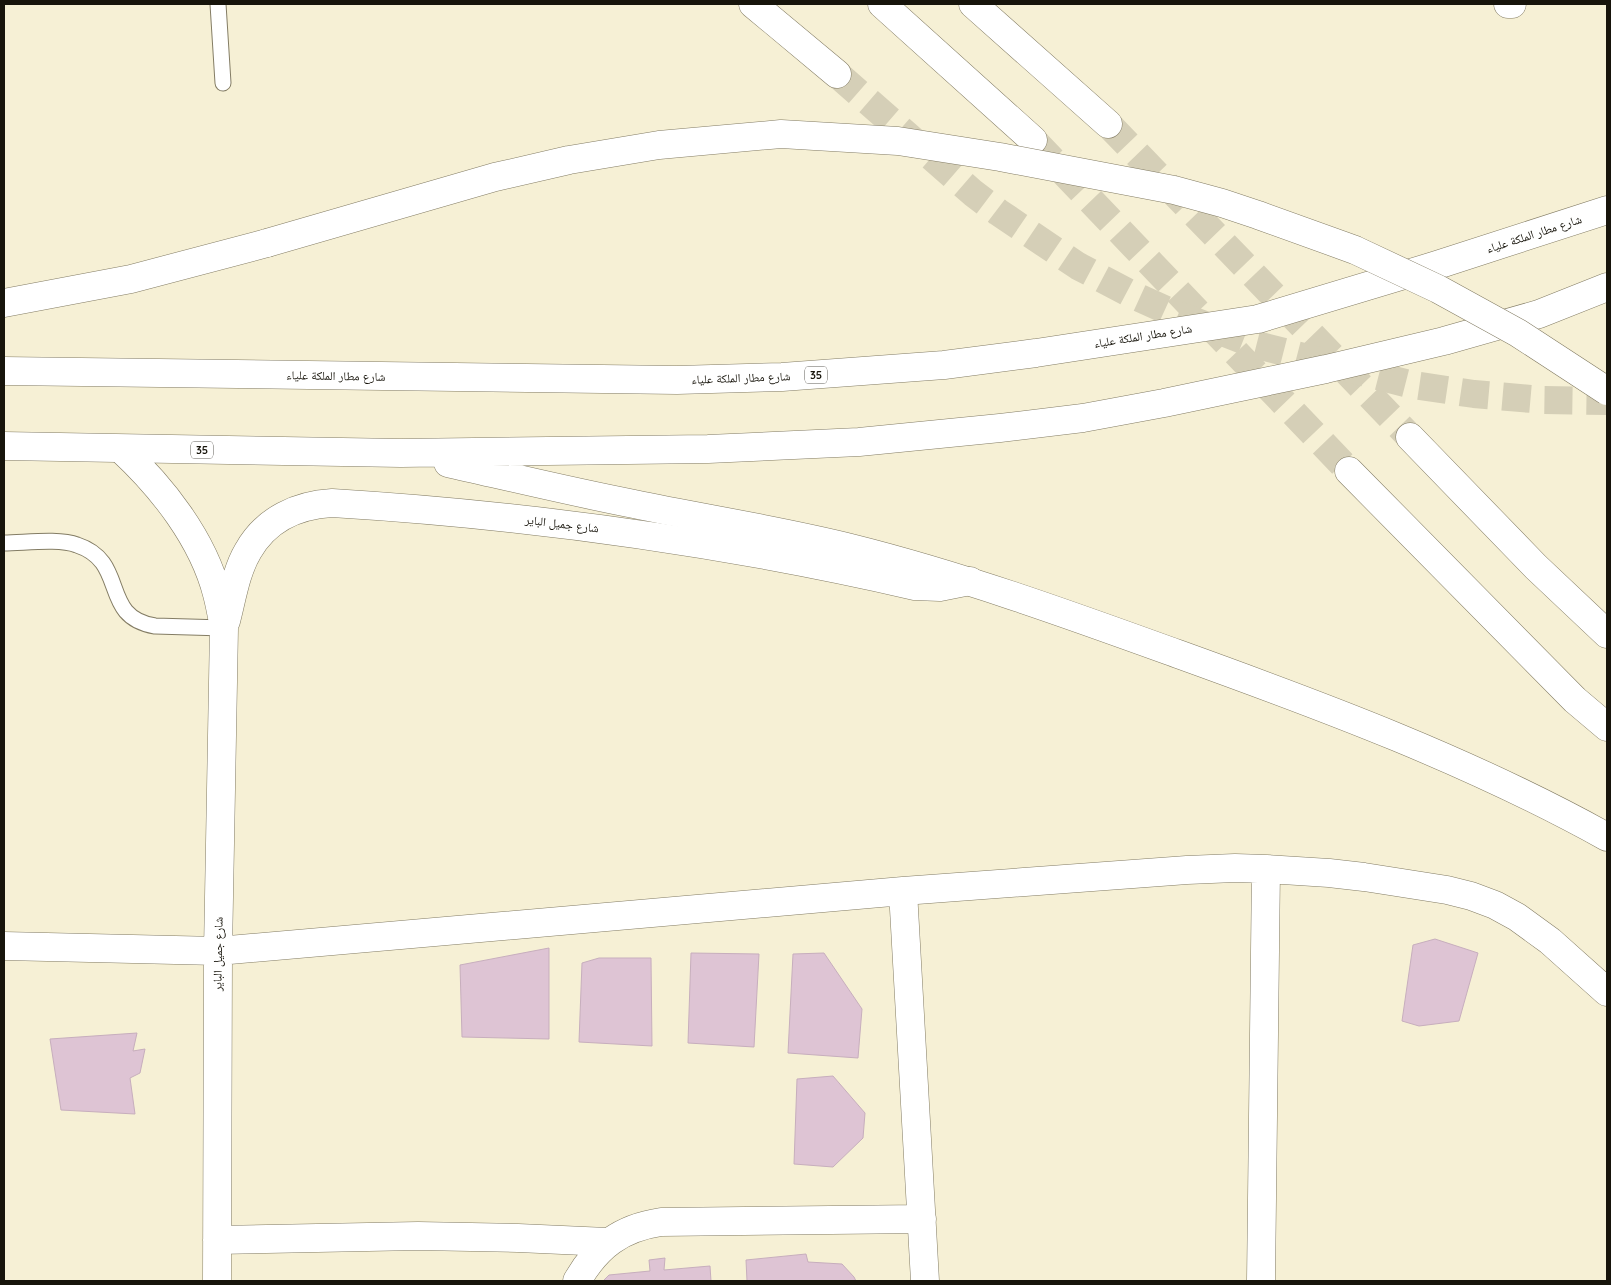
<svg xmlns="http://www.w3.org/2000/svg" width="1611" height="1285" font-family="Quicksand,'Noto Naskh Arabic',sans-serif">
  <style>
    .building { fill: #dec4d4; stroke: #c7aebd }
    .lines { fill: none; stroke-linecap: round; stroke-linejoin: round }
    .primary-tunnel { stroke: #d5cfb7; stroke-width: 28; stroke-dasharray: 28 14; stroke-linecap: butt }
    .highway-tunnel { stroke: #d5cfb7; stroke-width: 28; stroke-dasharray: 28 14; stroke-linecap: butt }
    .lane-casing { stroke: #837c64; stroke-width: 17 }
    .street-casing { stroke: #837c64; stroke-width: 29 }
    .primary-casing { stroke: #837c64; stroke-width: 29 }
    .highway-casing { stroke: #837c64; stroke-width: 29 }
    .lane { stroke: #fff; stroke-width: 15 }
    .street { stroke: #fff; stroke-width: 28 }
    .primary { stroke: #fff; stroke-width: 28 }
    .highway { stroke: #fff; stroke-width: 28 }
    .highway-bridge-casing { stroke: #837c64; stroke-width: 29; stroke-linecap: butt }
    .highway-bridge { stroke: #fff; stroke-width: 28 }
    .labels { text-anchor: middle; stroke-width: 5; stroke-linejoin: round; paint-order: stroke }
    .shield { fill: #fff; stroke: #5d5a54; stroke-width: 1 }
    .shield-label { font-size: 11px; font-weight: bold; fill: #17140b }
    .street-label { font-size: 12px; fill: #17140b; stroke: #fff }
  </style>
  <rect width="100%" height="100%" fill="#f6f0d5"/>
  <path class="building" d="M1435,939L1478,953L1459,1021L1419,1026L1402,1021L1413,945Z
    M549,948V1039L462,1037L460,965Z
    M691,953L759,954L754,1047L688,1043Z
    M824,953L862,1009L858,1058L788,1053L793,954Z
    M599,958H651L652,1046L579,1042L582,963Z
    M137,1033L133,1051L145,1049L140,1073L130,1078L135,1114L61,1110L50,1039Z
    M833,1076L865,1113L863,1138L833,1167L794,1164L797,1079Z
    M806,1254L808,1262L842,1264L854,1277L856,1281H747L746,1260Z
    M665,1258L664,1270L710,1266L711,1281H603L609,1275L650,1271L649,1260Z"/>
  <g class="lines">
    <path class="primary-tunnel" d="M1108,124L1410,437
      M1033,140L1349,471"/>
    <path class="highway-tunnel" d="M837,74L973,193L998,212L1078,266L1131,294L1166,310L1253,344L1413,385L1474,394L1543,400L1607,401"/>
    <defs>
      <path id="lane" d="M218,4L223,83
        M4,543C24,543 59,538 77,545C129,562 99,617 155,626L224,628"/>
      <path id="street" d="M121,449C162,487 203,539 217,594C220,605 222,617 224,628L218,951L217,1281
        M226,621C232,598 236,571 248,551C266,519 298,505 332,503C528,515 724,542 915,586L940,587L970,581
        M903,891L925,1281
        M4,946L218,951L903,891L1187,870L1235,868L1266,869L1329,873L1364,877L1447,890L1471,896L1495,905L1517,917L1550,941L1607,992
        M217,1240L418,1236L518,1238L607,1242
        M577,1281C597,1246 621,1228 661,1222L922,1219
        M1261,1281L1266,869"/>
      <path id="primary" d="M882,4L1033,140
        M973,4L1108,124
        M1410,437L1536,567L1607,634
        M1349,471L1575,700L1607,727"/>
      <path id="highway" d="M753,4L837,74
        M1508,4H1512
        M4,303L131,279L267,243
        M4,371L677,380L782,377L944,365L1036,353L1258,319L1437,265L1607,210
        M4,446L401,453L708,449L859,442L1000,428L1083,418L1164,403L1326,369L1444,341L1539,314L1607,287
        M448,463C510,477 572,492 634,504C706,519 779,530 851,548C963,576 1070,615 1178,654C1325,707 1470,761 1607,837"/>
    </defs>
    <use href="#lane" class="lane-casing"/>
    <use href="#street" class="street-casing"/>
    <use href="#primary" class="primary-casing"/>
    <use href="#highway" class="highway-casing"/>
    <use href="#lane" class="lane"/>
    <use href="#street" class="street"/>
    <use href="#primary" class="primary"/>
    <use href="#highway" class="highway"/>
    <defs>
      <path id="highway-bridge" d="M267,243L495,177L569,160L659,145L781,134L898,141L1000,157L1174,190L1222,203L1258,215L1355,250L1438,289L1518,333L1607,391"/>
    </defs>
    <use href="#highway-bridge" class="highway-bridge-casing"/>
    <use href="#highway-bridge" class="highway-bridge"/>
  </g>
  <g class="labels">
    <g class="shield">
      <rect x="805" y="366.5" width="22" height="17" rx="4"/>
      <rect x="191" y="441.5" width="22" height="17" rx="4"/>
    </g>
    <g class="shield-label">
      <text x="816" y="379">35</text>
      <text x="202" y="454">35</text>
    </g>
    <g class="street-label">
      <text transform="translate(1534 234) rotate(-18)" y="4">شارع مطار الملكة علياء</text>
      <text transform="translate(1143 336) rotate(-9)" y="4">شارع مطار الملكة علياء</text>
      <text transform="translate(336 376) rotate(1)" y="4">شارع مطار الملكة علياء</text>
      <text transform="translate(741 378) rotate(-2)" y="4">شارع مطار الملكة علياء</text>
      <text transform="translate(562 524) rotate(7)" y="4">شارع جميل الباير</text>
      <text transform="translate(218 954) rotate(-89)" y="4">شارع جميل الباير</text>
    </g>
  </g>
  <rect width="1611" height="1285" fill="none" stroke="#17140b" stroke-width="10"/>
</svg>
